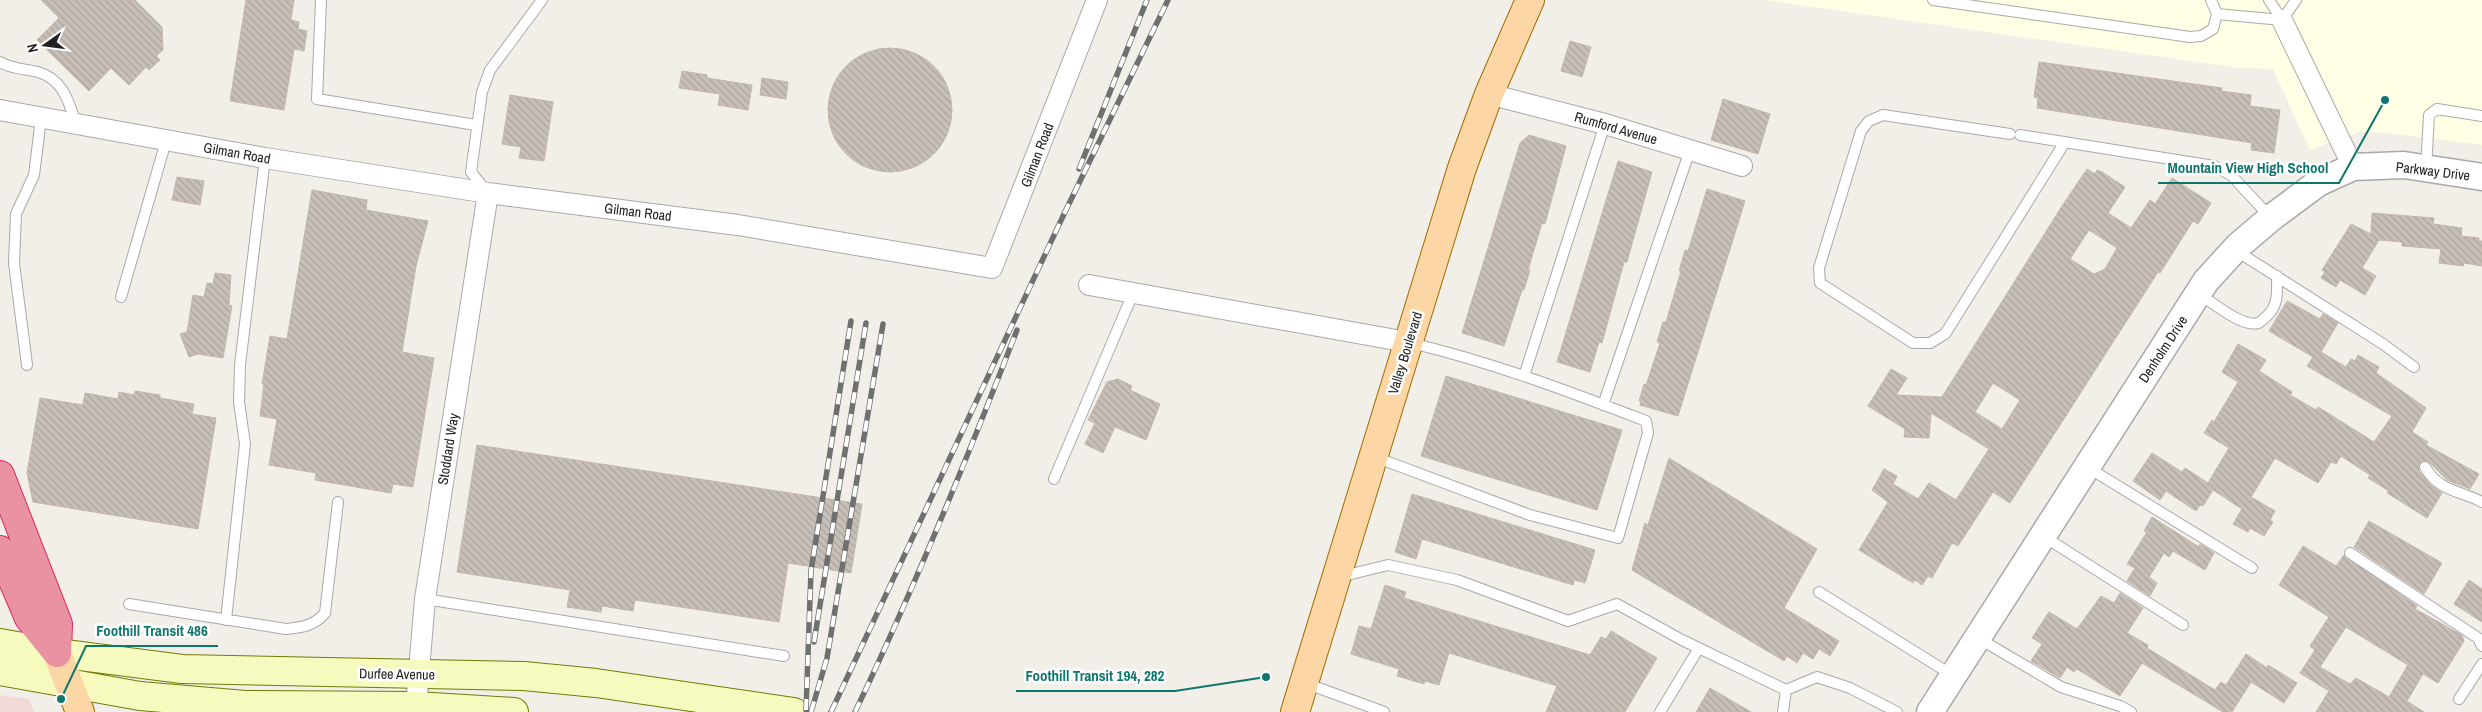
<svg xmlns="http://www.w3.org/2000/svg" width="2482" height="712" font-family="'Archivo Narrow',sans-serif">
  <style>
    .commercial { fill: #f2dad9 }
    .education { fill: #ffffe5 }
    .building { fill: url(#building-back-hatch); stroke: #c4b6ab; fill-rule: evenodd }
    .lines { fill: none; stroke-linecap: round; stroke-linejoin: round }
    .service-casing { stroke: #a9a9a9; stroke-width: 12 }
    .minor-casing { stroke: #a9a9a9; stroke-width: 22 }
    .tertiary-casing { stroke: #a9a9a9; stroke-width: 29 }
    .secondary-casing { stroke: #707d05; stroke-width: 30 }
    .primary-casing { stroke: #a06b00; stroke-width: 30 }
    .motorway-casing { stroke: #dc2a67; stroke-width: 30 }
    .service { stroke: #fff; stroke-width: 10 }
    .minor { stroke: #fff; stroke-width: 20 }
    .tertiary { stroke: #fff; stroke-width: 26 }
    .secondary { stroke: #f7fabf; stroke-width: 28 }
    .primary { stroke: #fcd6a4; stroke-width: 28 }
    .motorway { stroke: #e892a2; stroke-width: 28 }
    .rail-casing { stroke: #707070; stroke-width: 5.5 }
    .rail { stroke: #fff; stroke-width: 4; stroke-dasharray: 11; stroke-linecap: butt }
    .labels { text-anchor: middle; stroke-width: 5; stroke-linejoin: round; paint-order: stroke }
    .street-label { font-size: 14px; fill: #222; stroke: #fff }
    .leader { fill: none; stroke: #0f766e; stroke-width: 2 }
    .callout-dot { fill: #0f766e; stroke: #fff; stroke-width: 2 }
    .callout-label { font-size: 15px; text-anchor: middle; font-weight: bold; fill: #0f766e; stroke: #fff; stroke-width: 5; stroke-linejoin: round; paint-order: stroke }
  </style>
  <defs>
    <pattern id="building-back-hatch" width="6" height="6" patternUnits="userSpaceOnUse" patternTransform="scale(1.25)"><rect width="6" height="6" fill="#c7bfb8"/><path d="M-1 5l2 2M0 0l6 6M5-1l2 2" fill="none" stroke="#aba49e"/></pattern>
  </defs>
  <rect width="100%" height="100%" fill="#f2efe9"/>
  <path class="commercial" d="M0,695L29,699L34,712H0Z"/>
  <path class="education" d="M1764,0H2482V145L2389,133L2360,132L2310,150L2273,69L2239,68Z"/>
  <path class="building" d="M41,0H135L162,27L163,50L156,56L160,60L149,70L146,67L129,85L111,68L89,91L37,40L59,18Z
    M246,0H294L291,20L299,22L298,29L307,31L304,51L294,49L284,110L230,101Z
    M1570,41L1591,47L1582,77L1561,71Z
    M828 110a62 62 0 1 1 124 0a62 62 0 1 1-124 0Z
    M2039,62L2222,88L2221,91L2251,95L2250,106L2280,110L2274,153L2251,150L2252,143L2037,108L2038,98L2034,97Z
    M682,71L707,75V78L752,85L748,110L718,105L720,94L679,88Z
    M762,78L788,82L786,99L760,95Z
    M510,95L553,102L544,161L519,158L521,147L502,144Z
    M1723,99L1770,114L1758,154L1711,140Z
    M1529,135L1566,146L1545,224L1542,223L1528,270H1530L1524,290H1522L1504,346L1462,333L1520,143Z
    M1618,161L1652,172L1627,262H1624L1602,343L1599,342L1590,372L1557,362Z
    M2087,169L2095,174L2097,170L2102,172L2125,187L2108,213L2131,228L2150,200L2155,204L2172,178L2211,203L2198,224L2193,221L2160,273L2158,272L2010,503L1993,492L1958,546L1952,543L1932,578L1928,576L1922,585L1915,580L1913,583L1859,550L1888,502L1872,490L1884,469L1897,476L1893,484L1918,499L1929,483L1956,500L1989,449L1931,413L1929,438L1904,437L1905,429L1868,406L1891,369L1907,378L1896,395L1942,397L2062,206ZM2089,230L2117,248L2105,269L2094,274L2070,259ZM1993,383L2020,400L2002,429L1975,412Z
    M177,177L204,181L200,205L172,200Z
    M1707,189L1745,201L1678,416L1640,405L1641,401H1639L1644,384L1646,385L1660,343L1657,342L1663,322H1666L1681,271H1679L1685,250L1688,251Z
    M312,190L367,200L366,210L428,221L416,266L402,352L434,358L413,487L393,484L391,493L315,480L316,473L269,465L277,419L260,416L264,384H262L270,336L287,339Z
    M2372,213L2434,218L2433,224L2462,228L2461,236L2479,238V241H2482V266L2464,263L2463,266L2439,263L2441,249L2402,246V242L2379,240L2362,268L2376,276L2365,295L2340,280L2336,287L2321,278L2325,272L2322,270L2351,224L2371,234Z
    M215,273L231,275L229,305L232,306L223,358L198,354L189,357L180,334L187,332L193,295L204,297L207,283L213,284Z
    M2287,301L2320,319L2323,314L2338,323L2321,352L2346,367L2351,359L2355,361L2358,355L2379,367L2376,373L2426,408L2412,432L2428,442L2426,445L2479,474L2470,489L2447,480L2428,461H2422L2419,464V471L2432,486L2442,493L2427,518L2387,493L2389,491L2368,478L2370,475L2341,456L2336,464L2331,462L2318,483L2275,458L2251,497L2275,511L2270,520L2273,522L2264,536L2250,528L2248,532L2233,524L2242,509L2213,490L2203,506L2200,505L2196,511L2166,491L2160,500L2133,481L2152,453L2182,472L2185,468L2208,483L2229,448L2204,433L2212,420L2214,422L2238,382L2222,372L2238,344L2266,360L2259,371L2292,392L2290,395L2316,410L2318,407L2374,442L2392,416L2307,366L2313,357L2269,331Z
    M1446,376L1622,430L1597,510L1421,456Z
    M1118,379L1132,386L1130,390L1160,404L1146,440L1115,427L1103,453L1085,444L1095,423L1088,420L1107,382Z
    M135,391L160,395V398L194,404L192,414L216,418L198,529L33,502L27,473L40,398L83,405L85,393L118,399L119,392L134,395Z
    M477,445L862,504L851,573L788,563L779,622L635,600L633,611L602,606L601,612L567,607L570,590L457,572Z
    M1669,458L1817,549L1784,608L1839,641L1830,656L1819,649L1813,659L1803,653L1797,663L1787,656L1784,661L1632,570L1645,523L1648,525Z
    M1412,494L1595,550L1585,583L1574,580L1573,585L1422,539L1416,559L1395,552Z
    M2152,517L2199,547L2200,544L2214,553L2205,570L2173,551L2169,557L2164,553L2149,577L2157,583L2150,596L2127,581L2135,568L2127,564L2147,532L2144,531Z
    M2369,521L2442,563L2424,594L2354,547Z
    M2303,546L2336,566L2344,555L2417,606L2415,609L2462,635L2464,641L2438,683L2423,674L2407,701L2424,712H2316L2329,691L2300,673L2315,650L2310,646L2329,617L2279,585ZM2346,627L2408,665L2389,697L2356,678L2350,684L2320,667Z
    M2469,580L2482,589V622L2454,604Z
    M1385,585L1406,592L1404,598L1590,655L1601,637L1606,639L1611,631L1657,658L1625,712H1546L1557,686L1449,653L1439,685L1425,681L1424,684L1397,676L1399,669L1351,654L1359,626L1371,629Z
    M2120,593L2143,608L2127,633L2148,645L2147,648L2215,690L2221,682L2226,685L2246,654L2267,668L2268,665L2297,683L2284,703L2251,682L2232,712H2223L2142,663L2120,696L2077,669L2074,672L2067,667L2060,678L2031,661L2042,644L2032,638L2049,612L2077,629L2101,596L2114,603Z
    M1710,688L1751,712H1696Z"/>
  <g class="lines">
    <defs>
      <path id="service" d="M321,0L317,99L476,125
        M1933,0L2190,37L2201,36L2213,29L2217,14L2211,0
        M2269,0L2282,20L2296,0
        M2217,14L2282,20
        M0,62C12,69 25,69 38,72C63,79 69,102 76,124
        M2010,134L1883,115L1869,121L1861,131L1819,268L1820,283L1913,343H1930L1945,334L2065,142
        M2020,135L2214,166L2231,175L2270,217
        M2426,169L2429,115L2437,109L2482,116
        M487,192L471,172L482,92L490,70L542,0
        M2235,250L2383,344L2414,367
        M2199,294C2212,302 2243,328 2258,323C2261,322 2264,318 2267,316C2279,305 2277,291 2277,276
        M121,297L166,141
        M27,365L14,263L16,214L34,175L41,118
        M1524,376L1605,124
        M1603,405L1690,150
        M1375,457L1530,515L1618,538L1648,433L1646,421C1568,391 1491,362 1411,343
        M2087,467L2252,568
        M2425,467C2438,491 2461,491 2482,502
        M1054,479L1134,291
        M2043,536L2183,625
        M2350,553L2478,638L2482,646
        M1339,577L1388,565L1457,580L1568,621L1617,604L1682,640L1786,690L1783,712
        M1819,592L1952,675
        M425,599L784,656
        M129,604L286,629C303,627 314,626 325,613L338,502
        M226,620L245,444L239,402L240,365L265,158
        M1978,638L2061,687L2120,706L2131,712
        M1305,683L1384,712
        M1786,690L1817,677L1850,688L1897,712
        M2459,699L2482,664
        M1660,712L1699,648"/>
      <path id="minor" d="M2282,20L2353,167
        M1489,94L1605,124L1742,166
        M0,110L265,158L488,193L738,225L992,268L1097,0
        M1089,285L1407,342
        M416,706L425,599L488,193"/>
      <path id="tertiary" d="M1930,712L2206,281L2238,246L2271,218L2318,183L2353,167L2404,165L2482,177"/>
      <path id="secondary" d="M0,643L57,653L182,669L524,676L596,683L794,712
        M0,671L140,696L245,705L416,706L514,712"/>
      <path id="primary" d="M57,653L80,712
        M1295,712L1462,168L1489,94L1530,0"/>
      <path id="motorway" d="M0,475L58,624L57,653
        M0,550L29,618L57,653"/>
    </defs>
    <use href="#service" class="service-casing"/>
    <use href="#minor" class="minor-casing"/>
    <use href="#tertiary" class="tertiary-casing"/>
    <use href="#secondary" class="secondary-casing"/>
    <use href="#primary" class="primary-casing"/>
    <use href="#motorway" class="motorway-casing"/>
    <use href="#service" class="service"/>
    <use href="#minor" class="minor"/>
    <use href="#tertiary" class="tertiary"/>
    <use href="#secondary" class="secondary"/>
    <use href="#primary" class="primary"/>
    <use href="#motorway" class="motorway"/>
    <defs>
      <path id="rail" d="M1079,169L1147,0
        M814,642L866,323
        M806,710L811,571L851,321
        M811,712L827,658L883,324
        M831,712L1064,214L1168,0
        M855,712C915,587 967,459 1017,330"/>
    </defs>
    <use href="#rail" class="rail-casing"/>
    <use href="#rail" class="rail"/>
  </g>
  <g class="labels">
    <g class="street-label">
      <text transform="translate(1616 128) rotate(16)" y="5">Rumford Avenue</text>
      <text transform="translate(237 153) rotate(10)" y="5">Gilman Road</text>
      <text transform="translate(1037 155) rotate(-69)" y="5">Gilman Road</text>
      <text transform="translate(2433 171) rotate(7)" y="5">Parkway Drive</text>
      <text transform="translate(638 212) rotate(7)" y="5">Gilman Road</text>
      <text transform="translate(2163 349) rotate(-57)" y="5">Denholm Drive</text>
      <text transform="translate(1405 353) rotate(-73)" y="5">Valley Boulevard</text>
      <text transform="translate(448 449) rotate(-81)" y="5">Stoddard Way</text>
      <text transform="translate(397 674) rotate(1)" y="5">Durfee Avenue</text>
    </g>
  </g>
  <path class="leader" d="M2385 100L2339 183H2158M61 699L86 646H218M1266 677L1175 691H1016"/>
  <g class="callout-dot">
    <circle cx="2385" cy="100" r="5"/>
    <circle cx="61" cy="699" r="5"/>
    <circle cx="1266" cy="677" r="5"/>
  </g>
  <g class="callout-label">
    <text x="2248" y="173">Mountain View High School</text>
    <text x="152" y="636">Foothill Transit 486</text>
    <text x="1095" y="681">Foothill Transit 194, 282</text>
  </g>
  <g transform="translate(45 45) rotate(256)" stroke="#ffffff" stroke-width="4" paint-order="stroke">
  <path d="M0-4L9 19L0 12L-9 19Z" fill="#222222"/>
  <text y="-8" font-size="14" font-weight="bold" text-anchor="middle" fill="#222222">N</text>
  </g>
</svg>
